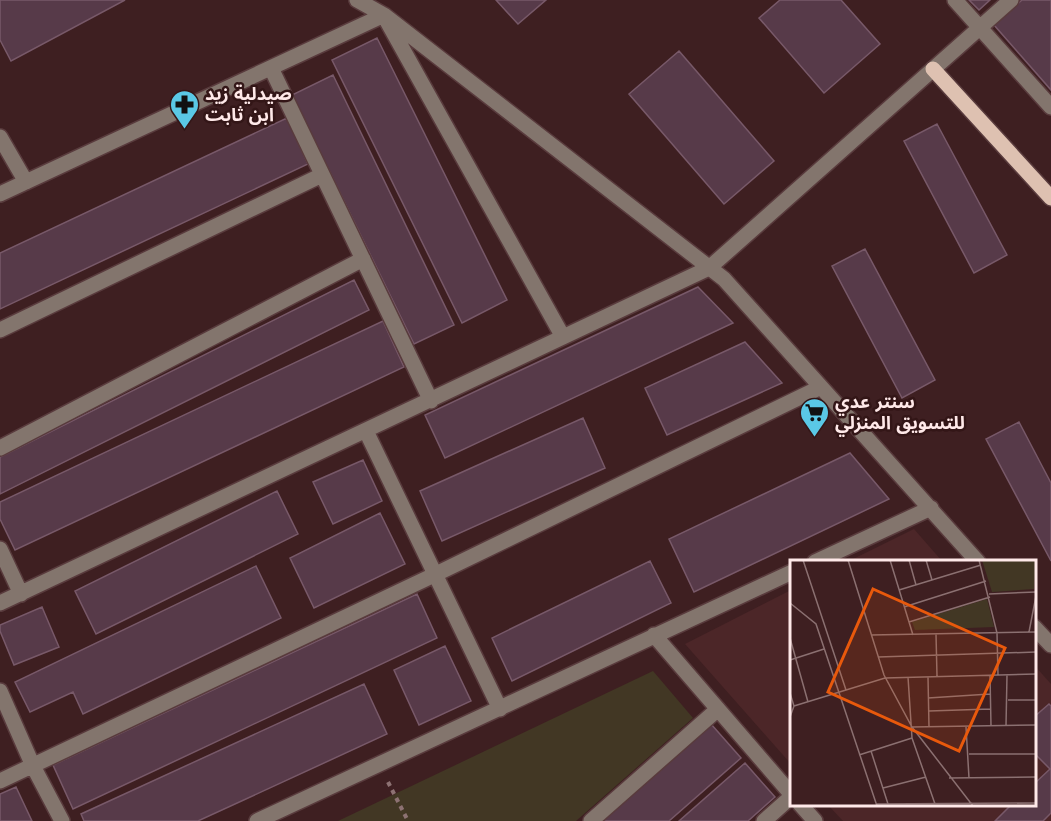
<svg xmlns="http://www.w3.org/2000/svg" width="1051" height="821" font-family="Jost,'Noto Sans Arabic',sans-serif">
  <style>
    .built { fill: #4c2628 }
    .green { fill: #423724 }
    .building { fill: #573a49; stroke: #785969; stroke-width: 1.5 }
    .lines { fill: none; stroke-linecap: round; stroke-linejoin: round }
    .minor-casing { stroke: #593b3d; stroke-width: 18 }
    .major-casing { stroke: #593b3d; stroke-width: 18 }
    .path { stroke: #8d7273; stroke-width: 4; stroke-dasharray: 4.5 4.5; stroke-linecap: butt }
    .minor { stroke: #83756d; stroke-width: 15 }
    .major { stroke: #dec1b1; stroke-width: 15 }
    .labels { text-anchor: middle; stroke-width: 5; stroke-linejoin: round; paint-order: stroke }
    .poi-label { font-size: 18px; font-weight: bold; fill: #ffe9e9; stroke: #331617; text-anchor: start }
    .inset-road { fill: none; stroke: #8b7071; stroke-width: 1.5 }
    .view { fill: #e8590c; fill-opacity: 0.15; stroke: #e8590c; stroke-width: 3 }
    .inset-edge { fill: none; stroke: #ffe9e9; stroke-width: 3 }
  </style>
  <rect width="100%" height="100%" fill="#3e1f21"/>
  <path class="built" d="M914,529L942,561H849Z
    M791,590V764L685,644Z
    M1035,666L1051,684V821H843L828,805L1034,804Z"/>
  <path class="green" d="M653,671L693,718L576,821H338Z"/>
  <path class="building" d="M0,0H125L11,61L0,40Z
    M496,0H546L518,24Z
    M780,0H841L880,44L824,93L759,18Z
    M969,0H990L979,10Z
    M1022,0H1051V90L994,25Z
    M377,38L507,300L462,323L332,60Z
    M679,51L774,161L724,204L629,94Z
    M333,75L454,325L414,344L292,95Z
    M287,118L308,164L0,309V253Z
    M937,124L1007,255L974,273L904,141Z
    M865,249L935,380L902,398L832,266Z
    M354,280L369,310L0,494V457Z
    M698,287L733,323L445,458L425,415Z
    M383,321L404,367L15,550L0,519V502Z
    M745,342L782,383L667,435L645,388Z
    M583,418L605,468L442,541L420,491Z
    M1019,422L1051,483V561L986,439Z
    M850,453L889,499L694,592L669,539Z
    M363,460L382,501L333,524L313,482Z
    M277,491L298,534L96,634L75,591Z
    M380,513L405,564L314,608L290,558Z
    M650,561L671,603L512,681L492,638Z
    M256,566L281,618L83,714L73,692L30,712L15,682Z
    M417,594L437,638L73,809L53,765Z
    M42,607L59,647L14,665L0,631V625Z
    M445,646L471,701L419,725L394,670Z
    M364,684L387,734L198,821H84L81,814Z
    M1049,704L1051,706V813L1043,821H995L1012,804H1034V784L1050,769L1034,753V717Z
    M711,724L741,758L669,821H600Z
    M745,763L775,797L748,821H679Z
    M16,787L32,821H0V794Z"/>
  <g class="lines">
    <defs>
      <path id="minor" d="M357,0L384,15L724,279L978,562
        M955,0L1051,107
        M387,21L563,337
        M271,68L431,401
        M0,137L26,182
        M0,194L384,15
        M0,330L322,175
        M366,431L500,709
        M0,448L363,259
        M0,549L21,594
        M815,562L931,508
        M0,603L709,268L1011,0
        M1034,627L1051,645
        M654,635L792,795
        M0,691L33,766L62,821
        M0,781L434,575L821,387
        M800,804L815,821
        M257,821L792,572
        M591,821L718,709
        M764,821L792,796"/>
      <path id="major" d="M933,69L1051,198"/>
    </defs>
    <use href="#minor" class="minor-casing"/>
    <use href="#major" class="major-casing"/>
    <path class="path" d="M388,782L408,821"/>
    <use href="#minor" class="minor"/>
    <use href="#major" class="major"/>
  </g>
  <defs>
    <symbol id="pharmacy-pin" viewBox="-11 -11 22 30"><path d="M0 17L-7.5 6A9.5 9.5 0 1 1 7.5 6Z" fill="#5ac8e6" stroke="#331617"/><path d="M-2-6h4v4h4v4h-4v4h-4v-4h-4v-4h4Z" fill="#111"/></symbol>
    <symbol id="supermarket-pin" viewBox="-11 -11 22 30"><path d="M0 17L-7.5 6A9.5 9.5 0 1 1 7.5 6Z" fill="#5ac8e6" stroke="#331617"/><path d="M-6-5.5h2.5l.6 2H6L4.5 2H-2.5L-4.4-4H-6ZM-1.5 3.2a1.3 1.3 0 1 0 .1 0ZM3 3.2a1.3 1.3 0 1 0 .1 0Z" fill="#111"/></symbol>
  </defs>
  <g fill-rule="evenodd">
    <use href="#pharmacy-pin" x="168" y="88" width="33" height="45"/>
    <use href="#supermarket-pin" x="798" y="396" width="33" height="45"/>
  </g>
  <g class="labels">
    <g class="poi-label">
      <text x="205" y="100">صيدلية زيد<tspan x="205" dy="21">ابن ثابت</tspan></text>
      <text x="835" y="408">سنتر عدي<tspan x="835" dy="21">للتسويق المنزلي</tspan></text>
    </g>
  </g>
  <g transform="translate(790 560)">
    <rect width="246" height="246" fill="#3e1f21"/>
    <path d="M192,0H246L244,29L202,32ZM197,39L204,67L125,70L122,62Z" fill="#423724"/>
    <path class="inset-road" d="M13,0L56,130M58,0L94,115L122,167L183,246M100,0L123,75M119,0L126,25M136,0L142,20M189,0L207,73L208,115M109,30L191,5M199,34L246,32M0,43L26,64L87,246M114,47L196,21M119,62L200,37M239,72L246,36M146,74L147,116M81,75L246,72M0,78L18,142M88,97L246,92M0,100L34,89M200,115L201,166M118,117L122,178L145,244M138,117L139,167M0,133L4,146L0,157M138,138L200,134M218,140H246M4,146L95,118L246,114M139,151L200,149M216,166L217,115M122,167L246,165M176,167L179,218M81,191L98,244M179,194H246M69,195L122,178M159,218L246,217M93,228L136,217M86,244L246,243"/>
    <path class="view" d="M83,29L215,88L169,191L38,132Z"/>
    <rect width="246" height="246" class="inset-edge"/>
  </g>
</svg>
